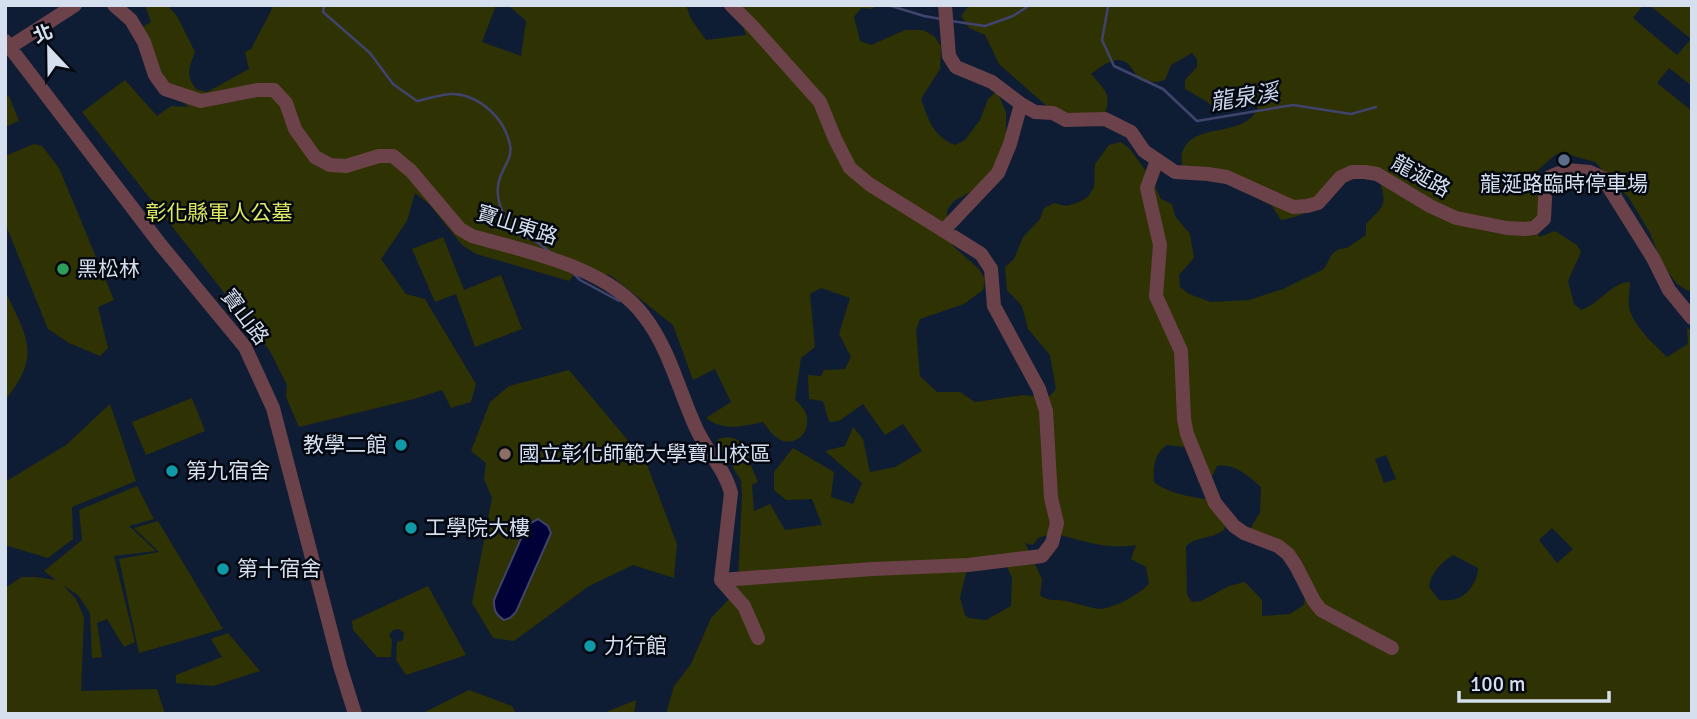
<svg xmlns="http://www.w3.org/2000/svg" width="1697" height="719" font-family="Signika,'Noto Sans TC',sans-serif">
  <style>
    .green { fill: #2f3202; fill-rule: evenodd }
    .water { fill: #000136; stroke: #40446d; stroke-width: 2 }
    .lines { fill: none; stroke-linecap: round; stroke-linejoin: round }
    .stream { stroke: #40446d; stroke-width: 2.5 }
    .minor { stroke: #6b424a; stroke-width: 14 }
    .service-dot { fill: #5c6f8a; stroke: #030811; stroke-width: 2.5 }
    .leisure-dot { fill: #2e9e5b; stroke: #030811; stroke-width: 2.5 }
    .culture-dot { fill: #0f9aa8; stroke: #030811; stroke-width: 2.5 }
    .education-dot { fill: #8d6e63; stroke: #030811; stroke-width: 2.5 }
    .labels { text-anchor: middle; stroke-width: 5; stroke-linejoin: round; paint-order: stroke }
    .street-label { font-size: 21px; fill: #d5dfee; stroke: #030811 }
    .poi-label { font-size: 21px; fill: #d5dfee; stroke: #030811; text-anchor: start }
    .park-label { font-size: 21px; fill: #dfe961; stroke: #030811 }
    .water-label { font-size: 23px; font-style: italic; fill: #cbd5eb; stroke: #030811 }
  </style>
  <rect width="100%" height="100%" fill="#0f1d34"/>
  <path class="green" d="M145,5H167L177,16L195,52C189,69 185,74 196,89L207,92L249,69L245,52L251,49L274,5H496L482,42L521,56L526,21L508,5H686L691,19L706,40L746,35L736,5H876L872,9L861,8L854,17L860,41L871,45L905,30H923L934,36L941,46L940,69L921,99C929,121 933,136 955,145L965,140L980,120L988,99L997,91L1006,112V135L1011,146L985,184L954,201L947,210L948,234L952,245L979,269L985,279L983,290L964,304L920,319L916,330L920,376L937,392H960L975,402L1024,395L1048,398L1056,389L1050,355L1028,329L1022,306L1007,290L1005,267L1014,259L1023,237L1040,219L1044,208L1054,203L1066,206L1077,203L1088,197L1094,187L1095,164L1109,145L1121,142L1130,149L1151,178L1161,199L1172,204L1175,216L1190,234L1194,258L1179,275L1180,287L1189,294L1211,302L1249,300L1283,289L1324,269L1332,254L1339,249L1347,248L1366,235V224C1382,207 1388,207 1380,182C1365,175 1344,177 1332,187C1324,193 1319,201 1312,208C1304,215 1292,218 1281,220L1272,206L1244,191L1206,175L1183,170C1182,165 1181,157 1182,153C1193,120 1243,140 1258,108L1252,94L1244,91L1229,92L1225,107L1219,112L1206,101L1185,89V80L1197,67V59L1192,53L1171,65L1165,80L1157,82L1141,81C1137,76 1132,67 1127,63C1116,54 1100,67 1091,74C1104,89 1114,96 1103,116L1088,120L1049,108L999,64L985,35L969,28L961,16L969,5H1643L1633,18L1677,55L1691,39L1649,5H1692V86L1669,68L1657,83L1692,111V293L1677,284L1662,264L1650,233L1629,198L1595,162L1563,153L1555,155L1537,171L1535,180L1544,204L1535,225L1539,237L1555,231L1577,245L1581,252L1568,281L1574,304L1581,310C1599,305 1611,282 1630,282C1630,290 1628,298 1629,306C1631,324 1654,344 1667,357L1688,344L1687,327L1692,332V714H666L674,686L691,664L711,618L731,597L738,581L742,496L741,480L716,441C732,430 746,446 759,456L750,463L758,482L752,485L754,511L770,504L785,530L822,525L812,499L786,500L774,490V472L793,448L834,472L831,497L853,504L862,483L825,451L845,446L853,427L863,439L870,472L895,467L922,451L903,424L885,435L863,404L839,421L829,422L823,401L809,399L808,375L821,376L824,370L845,369L851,357L839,334L850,298L821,288L810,294L815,347L801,358L795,399C800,405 806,410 807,418C809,435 794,447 779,439C772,435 768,428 763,422C742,426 725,432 706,418L731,402L715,369L693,380L673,325L610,275L578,270L569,281L476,254L462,245L429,204L415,193L407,221L381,259L406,294L425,299L476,384L471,402L451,408L442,390L414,399L299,427L286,397L287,385L270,351L82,112L125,80L157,116L171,106L188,107L171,90L142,34L141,28L151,22ZM1167,445L1184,447L1202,484L1210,481L1217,466C1235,463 1248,476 1261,487L1260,512L1248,533L1296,567L1306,580L1304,605L1290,614L1262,616V600L1245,582L1229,586L1201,601L1192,602L1187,595L1186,546C1197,536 1212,539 1224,530L1226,522L1214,500C1195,498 1169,494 1154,482C1153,466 1154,454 1167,445ZM1386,455L1396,479L1384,483L1375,459ZM1552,528L1573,549L1557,563L1539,540ZM1054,533C1082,541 1107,550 1136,545L1131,559L1146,567L1149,583C1143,593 1112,609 1100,609C1089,608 1077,603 1066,601C1056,599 1048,602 1040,595L1042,579L1025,543L1033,545L1038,538ZM1453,555L1478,568C1478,580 1468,596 1456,599C1451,601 1444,600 1439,600L1429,587C1431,572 1441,563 1453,555ZM1007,567L1012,577L1011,606L986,620L969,618L965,615L960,598L967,569Z
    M9,96L19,121L7,126L5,121V98Z
    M34,144L42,146L59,168L114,300L98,307L108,348L100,356L69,343L48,329L5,223V156Z
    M443,237L464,290L501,275L522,329L475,347L456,294L435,302L412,249Z
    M5,291C27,337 42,355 5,400Z
    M569,370L646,462L677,544L674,578L633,565L589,586L514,641L493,638L472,603L492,498L484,479L486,463L471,451L490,402L509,386Z
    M192,398L205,431L146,455L132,422Z
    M110,404L136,481L72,507L73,539L48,558L5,545V482L66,445Z
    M137,486L154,519L129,526L156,551L114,556L135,642L124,647L107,619L97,623L102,657L92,658L90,613L78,595L63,585L76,599L84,617L81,691L157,689L165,714H5V588L22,577H36L56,580L44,571L82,540L79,510Z
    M158,521L223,629L139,653L119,559L159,552L134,528Z
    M428,586L466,655L406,675L396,660L397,642L403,640L404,633L399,629L393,630L389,635L392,640L391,657H377L353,630L352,621Z
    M228,633L260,671L213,686L176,683V675L222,657L211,639Z
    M469,690L512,706L516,714H421Z
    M636,700L634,714H601Z"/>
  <path class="water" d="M538,519L548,526L551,533L516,612L510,618L504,620C495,614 494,610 494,600L527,525Z"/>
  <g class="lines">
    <path class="stream" d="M324,5L323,12L370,53L393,84L417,101C429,99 443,93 454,94C481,96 505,119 510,145C513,158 502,168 499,181C494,199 504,215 511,232L534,240L549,251
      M888,5L924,16L941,19
      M1107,5L1108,7L1102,40L1114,66L1163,89L1197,121L1293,105L1351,114L1376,107
      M951,21L985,26L1013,16L1030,5
      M574,274L580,280L619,301"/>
    <path class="minor" d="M114,5L131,20L144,42L155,75L165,89L201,101L257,90H274L286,103L295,129L315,157L330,165L346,166L379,156H393L411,171L460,229L472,236C528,252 608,267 644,316C669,348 679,391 696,428C706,451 725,469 731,493L721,580
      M945,5L949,56L956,67L992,82L1021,104L1035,112L1053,113L1066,120L1105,119L1131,132L1144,151L1175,172L1208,174L1227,177L1293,207L1307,206L1318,203L1341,177L1352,172H1365L1377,174L1430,206L1456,218L1507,228L1525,229L1534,228L1544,219L1546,179L1554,175L1567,170L1590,172L1603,178L1653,258L1669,290L1692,318
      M5,41L160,244L245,347L273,408L340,666L355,714
      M10,47L75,5
      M1157,160L1147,188L1160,245L1156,296L1181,351L1184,419L1187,434L1215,503L1234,526L1244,533L1278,546L1288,554L1296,566L1314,601L1321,610L1392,648
      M944,230L998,173L1010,144L1021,104
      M721,580L873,569L968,565L1042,556L1052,543L1057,523L1051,498L1046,411L1039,389L994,306L991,269L981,254L869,184L850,168L835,139L820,102L754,28L731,5
      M721,580L744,606L758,638"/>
  </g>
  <circle class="service-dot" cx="1564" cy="160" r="7"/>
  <circle class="leisure-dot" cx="63" cy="269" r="7"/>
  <g class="culture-dot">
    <circle cx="401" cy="445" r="7"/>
    <circle cx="172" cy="471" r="7"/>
    <circle cx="411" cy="528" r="7"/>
    <circle cx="223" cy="569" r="7"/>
    <circle cx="590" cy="646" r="7"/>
  </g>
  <circle class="education-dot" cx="505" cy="454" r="7"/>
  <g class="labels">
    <g class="street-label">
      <text transform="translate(1421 176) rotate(29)" y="7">龍涎路</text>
      <text transform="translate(517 225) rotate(18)" y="7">寶山東路</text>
      <text transform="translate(245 317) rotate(53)" y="7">寶山路</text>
    </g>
    <g class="poi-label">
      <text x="1564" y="191" text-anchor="middle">龍涎路臨時停車場</text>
      <text x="77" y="276">黑松林</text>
      <text x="387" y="452" text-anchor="end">教學二館</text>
      <text x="519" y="461">國立彰化師範大學寶山校區</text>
      <text x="186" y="478">第九宿舍</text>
      <text x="425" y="535">工學院大樓</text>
      <text x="237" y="576">第十宿舍</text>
      <text x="604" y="653">力行館</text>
    </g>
    <g class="park-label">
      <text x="219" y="220">彰化縣軍人公墓</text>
    </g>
    <g class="water-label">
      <text transform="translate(1244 97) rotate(-9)" y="8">龍泉溪</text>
    </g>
  </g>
  <rect width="1697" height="719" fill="none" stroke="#d5dfee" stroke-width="14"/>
  <g transform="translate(49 49) rotate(338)" stroke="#030811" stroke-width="5" paint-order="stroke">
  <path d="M0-5L12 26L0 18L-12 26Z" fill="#d5dfee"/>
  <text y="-10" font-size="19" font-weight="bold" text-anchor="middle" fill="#d5dfee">北</text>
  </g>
  <path d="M1459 691v10h150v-10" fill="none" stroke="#d5dfee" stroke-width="3.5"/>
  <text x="1470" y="691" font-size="21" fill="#d5dfee" stroke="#030811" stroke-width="5" paint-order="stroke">100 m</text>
</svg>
